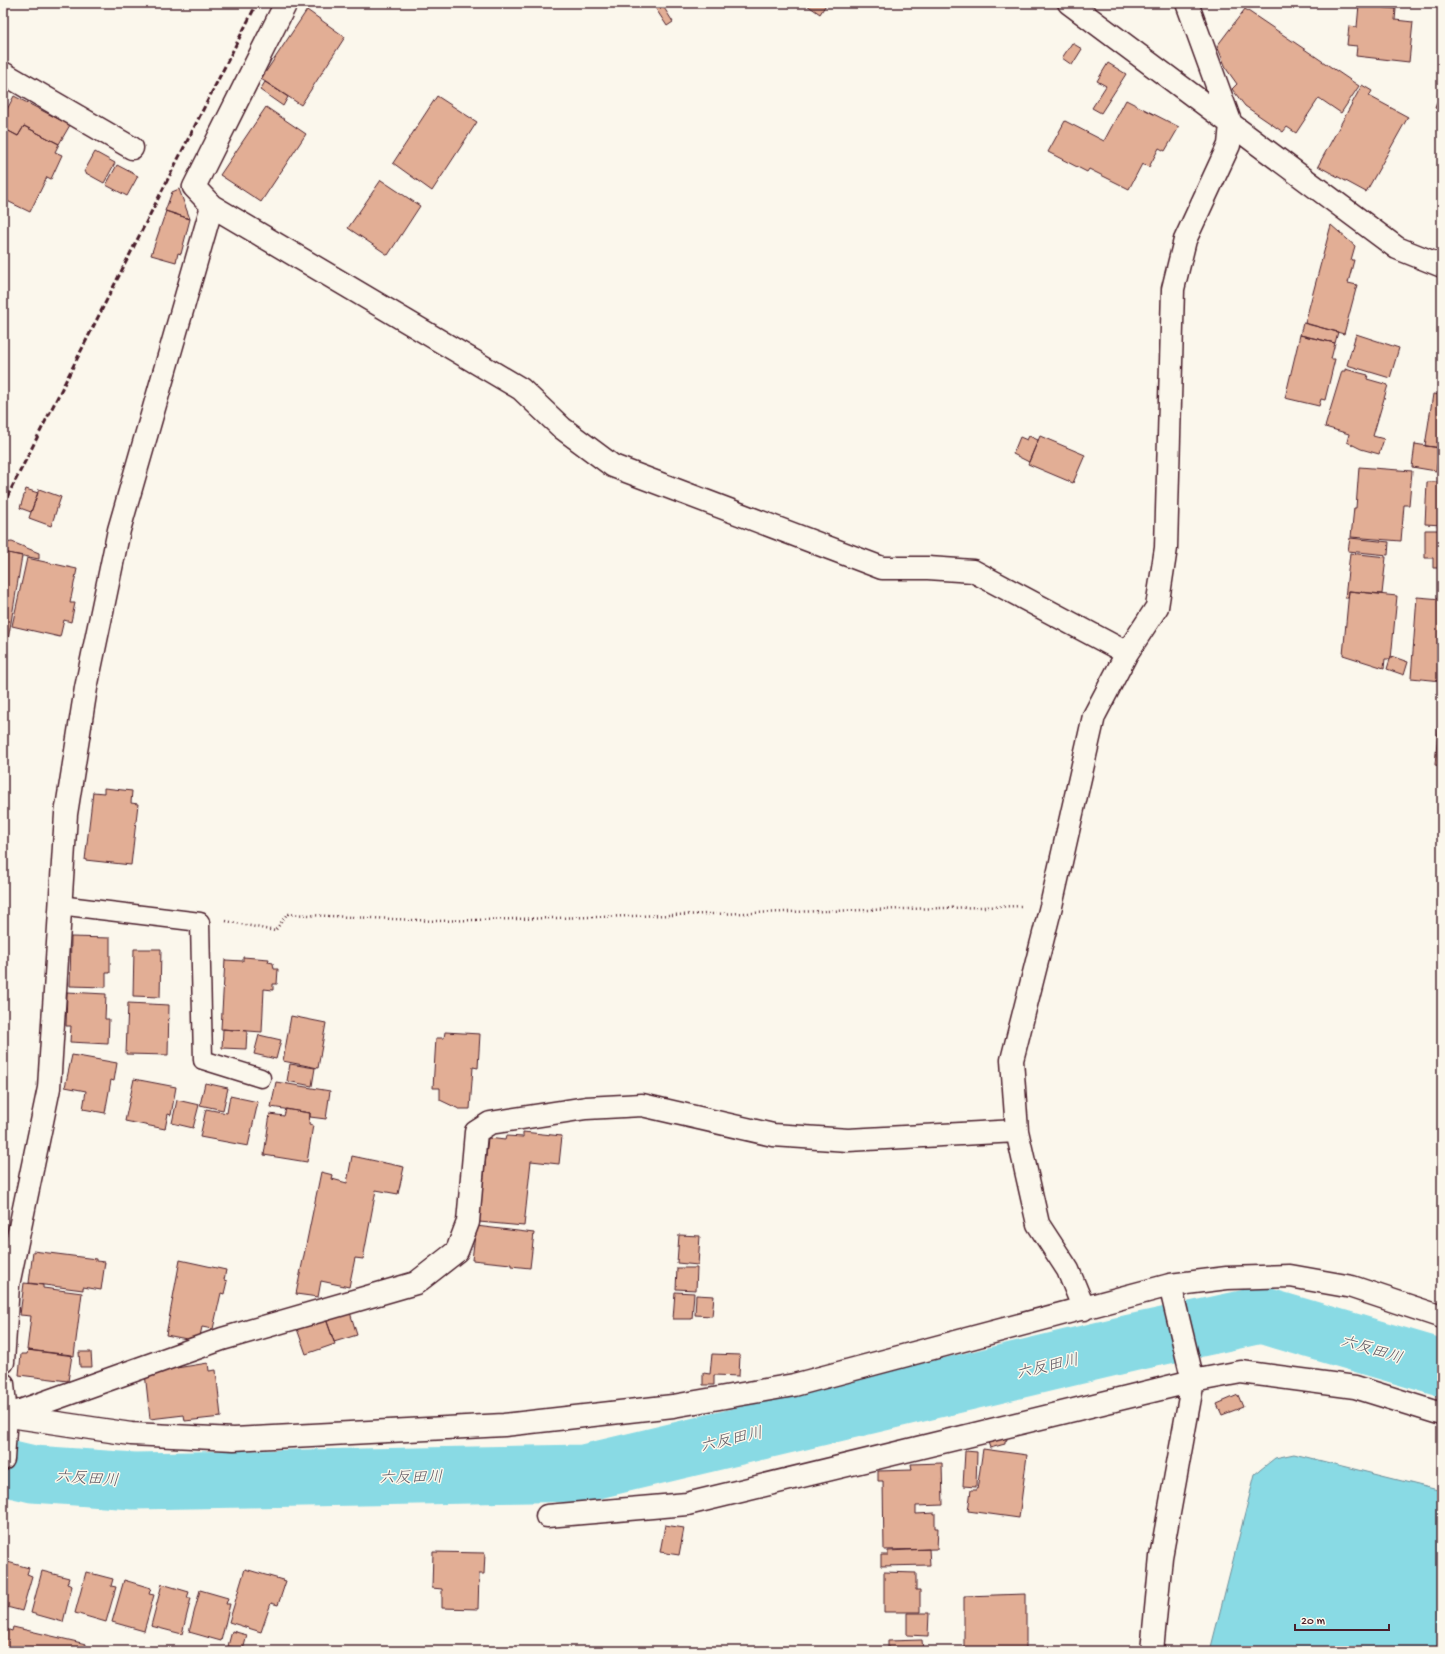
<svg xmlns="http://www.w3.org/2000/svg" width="1445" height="1654" font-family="'Gochi Hand','Klee One',sans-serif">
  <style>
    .water { fill: #89dae4; stroke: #708f9a }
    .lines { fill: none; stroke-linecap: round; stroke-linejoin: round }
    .river { stroke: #89dae4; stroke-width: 57 }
    .building { fill: #e2ae95; stroke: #4a1f2b }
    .lane-casing { stroke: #4a1f2b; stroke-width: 21 }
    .street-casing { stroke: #4a1f2b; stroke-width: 25 }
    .path { stroke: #4a1f2b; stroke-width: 2.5; stroke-dasharray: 1 3; stroke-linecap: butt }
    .lane { stroke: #fbf7ec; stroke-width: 18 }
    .street { stroke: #fbf7ec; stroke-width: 22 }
    .rail { stroke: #4a1f2b; stroke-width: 3; stroke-dasharray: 6 3; stroke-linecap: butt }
    .labels { text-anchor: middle; stroke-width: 3; stroke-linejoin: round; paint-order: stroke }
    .water-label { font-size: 16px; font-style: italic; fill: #5d5762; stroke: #fbf7ec }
  </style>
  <rect width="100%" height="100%" fill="#fbf7ec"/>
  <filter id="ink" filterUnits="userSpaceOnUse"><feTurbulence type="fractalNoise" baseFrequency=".025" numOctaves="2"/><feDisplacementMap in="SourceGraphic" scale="8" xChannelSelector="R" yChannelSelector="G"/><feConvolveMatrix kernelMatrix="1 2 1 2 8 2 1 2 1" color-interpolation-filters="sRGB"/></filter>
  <g filter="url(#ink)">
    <path class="water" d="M1294,1454L1442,1491V1651H1210L1255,1474L1275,1458Z"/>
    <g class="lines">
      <path class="river" d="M3,1467L33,1474L134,1481L584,1473L1131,1343L1261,1315L1442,1368"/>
    </g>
    <path class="building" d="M652,3H661L673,22L667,26Z
      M804,3H827L820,14Z
      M1359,5L1396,9L1395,20L1413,22L1409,62L1356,56L1357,46L1347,45L1349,26L1357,27Z
      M1245,9L1359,86L1341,113L1319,98L1296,133L1287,127L1283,132L1245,106L1232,89L1237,84L1227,70L1217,46Z
      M307,10L345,37L301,105L261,79Z
      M1072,43L1082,49L1072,65L1062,58Z
      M1108,63L1126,74L1101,113L1092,108L1106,86L1097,81Z
      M265,82L288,97L283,106L260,90Z
      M1362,85L1372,91L1369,96L1408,117L1366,192L1318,166Z
      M1440,94L1442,95V110L1435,108Z
      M14,96L70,125L59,144L24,126L18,136L3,128V117Z
      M437,96L477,122L432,191L393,163Z
      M1126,100L1179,127L1165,151L1159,148L1149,167L1142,164L1129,189L1089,169L1087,172L1048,152L1065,121L1104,141Z
      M266,107L306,134L261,202L220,175Z
      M24,126L59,144L55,152L62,155L51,179L47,177L30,212L3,199V128L18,136Z
      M95,152L115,163L104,183L84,172Z
      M117,165L138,176L127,196L106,185Z
      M381,180L420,206L388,255L348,228Z
      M179,189L190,219L165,211L172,192Z
      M166,211L190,219L181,254L178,253L176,262L151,255Z
      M1331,225L1355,246L1351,260H1354L1348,283L1357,285L1344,334L1305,323Z
      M1303,323L1338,332L1335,343L1300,335Z
      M1356,334L1399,348L1390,378L1347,365Z
      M1300,335L1335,343L1331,359H1335L1325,400L1321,399L1319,406L1285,398Z
      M1345,369L1368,375L1367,379L1388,385L1373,436L1384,439L1379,454L1361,449L1347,442L1349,434L1325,427L1342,371H1345Z
      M1441,371H1442V391L1437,390Z
      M1433,394L1442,395V448L1425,446Z
      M1029,436L1038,440L1029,462L1013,454L1020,437L1027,440Z
      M1040,436L1085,455L1073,483L1028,464Z
      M1415,444L1440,448L1436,471L1412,467Z
      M1359,467L1412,471L1409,505H1404L1401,541L1351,537L1354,508H1356Z
      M1427,482H1442V525L1425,524Z
      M26,489L38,493L31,512L20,508Z
      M39,489L61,497L51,526L29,518Z
      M1425,530H1442V568H1433V558H1425Z
      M1350,538L1389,542L1388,555L1348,551Z
      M12,542L39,553V559L3,552L4,543Z
      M3,552L22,556L8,640L3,639Z
      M1350,553L1386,557L1382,594L1349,591L1348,598H1345Z
      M27,558L77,569L70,603H75L71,622L64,620L60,637L12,626Z
      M1349,591L1397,596L1391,659H1385L1384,668L1343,655Z
      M1417,597L1442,599V681L1411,678Z
      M1391,656L1408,662L1404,675L1387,669Z
      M1441,694H1442V766L1435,765Z
      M104,788L132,791L131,803L138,804L131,865L85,860L93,792L104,793Z
      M71,937L110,938V973H106V987L70,986Z
      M134,949H161L160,997L133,996Z
      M243,957L269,959L268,962L273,963L274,969H278L277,984H273V990L264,989L262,1032L221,1029L225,960L243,961Z
      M67,992L106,994L105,1019H109L108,1044L70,1042L71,1026H66Z
      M128,1003L169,1005L168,1055L126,1054Z
      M291,1016L326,1023L318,1068L283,1061Z
      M223,1029L247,1031L246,1049L222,1048Z
      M445,1032L480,1034L478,1068L473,1067L470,1109H459L440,1100V1088H433L436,1038H444Z
      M259,1035L281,1040L276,1059L254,1054Z
      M72,1055L117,1063L114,1081L111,1080L105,1113L83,1109L86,1091L65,1087Z
      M290,1064L315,1068L312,1086L287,1081Z
      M134,1079L176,1087L171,1115L168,1114L165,1129L125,1121Z
      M276,1082L330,1091L326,1119L310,1117V1113L271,1107Z
      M205,1083L228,1088L223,1110L200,1105Z
      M230,1096L258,1102L248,1146L200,1137L206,1109L227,1113Z
      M177,1100L199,1105L193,1128L172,1123Z
      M286,1109L310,1113L309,1124L313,1125L307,1162L264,1155L270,1114L284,1116Z
      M523,1132L562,1136L559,1164L531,1161L524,1226L479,1222L488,1138L505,1140L506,1136L523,1137Z
      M352,1156L404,1167L398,1194L376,1190L363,1259L355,1258L349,1287L321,1281L318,1297L296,1294L321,1172L333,1175L332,1179L347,1183Z
      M476,1226L534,1233L530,1268L511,1266V1264L472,1260Z
      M679,1235L700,1236L698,1265L677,1263Z
      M33,1251L96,1259V1261L105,1262L101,1290L83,1287V1290L29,1283Z
      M180,1260L226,1270L224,1280L227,1281L224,1294L221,1293L213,1329L202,1327L200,1336L187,1339L166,1335Z
      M677,1268H697L696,1290L676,1289Z
      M24,1283L43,1285V1288L82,1293L74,1356L27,1350L31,1316L20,1315Z
      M675,1292L694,1293L692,1319H673Z
      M696,1295L714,1296L712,1316L695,1315Z
      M349,1309L357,1335L334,1342L325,1316Z
      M325,1316L335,1344L306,1354L296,1326Z
      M28,1350L72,1355L68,1381L19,1375L21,1354H27Z
      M79,1352H91L92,1367H80Z
      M712,1354L740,1355L739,1376L714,1375V1385H703V1373L710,1374Z
      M208,1363L209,1371L216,1370L221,1417L185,1421L184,1415L150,1419L145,1373Z
      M1238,1395L1243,1407L1222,1415L1217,1404Z
      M1006,1435L1007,1440L1005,1441V1444L990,1448L987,1439Z
      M983,1449L1027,1455L1019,1518L968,1511L971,1490H977Z
      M965,1451L977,1452L976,1487L963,1486Z
      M942,1463L943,1505L916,1506V1514L935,1513V1528H938L937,1549L884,1550L883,1481H878V1471L912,1470L911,1464Z
      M665,1525L684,1528L679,1555L660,1552Z
      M929,1549L930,1565L881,1566V1555H888V1551Z
      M433,1552L485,1553L484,1574H479L478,1609L442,1608V1589L432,1588Z
      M4,1561L29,1568L27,1574L32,1576L22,1611L3,1606Z
      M245,1569L286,1581L278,1605L271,1603L261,1632L229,1622Z
      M42,1571L69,1578L67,1584L72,1586L63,1622L31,1613Z
      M86,1572L113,1579L111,1586L116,1587L106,1622L75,1613Z
      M884,1572L916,1573V1590H920V1612H884Z
      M124,1580L151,1588L149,1594L154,1595L144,1631L112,1622Z
      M162,1584L189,1592L187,1598H191L182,1634L151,1626Z
      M200,1590L228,1598L226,1604H230L221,1641L189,1632Z
      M1026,1594V1651H964V1596Z
      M907,1613H929L928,1636L907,1635Z
      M13,1627L86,1644L85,1651H3V1635H5L6,1629L12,1631Z
      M232,1631L247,1635L243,1650L228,1646Z
      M922,1640L923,1651H888V1641Z"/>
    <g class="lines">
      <defs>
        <path id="lane" d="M59,905L200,922L203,1060L261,1078"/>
        <path id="street" d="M286,3L194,187L212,206L521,389L562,428L613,466L882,568H928L973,571L1127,653
          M1069,3L1397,248L1442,266
          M3,73L132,148
          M1084,1309L1068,1270L1038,1224L1017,1131L1012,1060L1051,906L1094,716L1127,653L1157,607L1166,548L1173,289L1185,240L1229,145L1231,124L1187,3
          M3,1362L8,1285L49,1088L66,814L86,688L119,530L212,206
          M3,1384L6,1416L3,1459
          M3,1415L131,1434L234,1439L504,1425L673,1406L794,1385L1170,1285L1227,1278L1290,1276L1352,1287L1442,1317
          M9,1415L222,1339L416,1283L457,1251L468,1222L476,1132L490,1123L586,1108L642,1105L773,1135L848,1140L1017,1131
          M547,1516L687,1504L1193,1381L1241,1372L1355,1387L1442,1414
          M1152,1651L1161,1557L1193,1381L1170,1285"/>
      </defs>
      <use href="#lane" class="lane-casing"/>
      <use href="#street" class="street-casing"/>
      <path class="path" d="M226,921L275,931L287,914L436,921L1022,906"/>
      <use href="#lane" class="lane"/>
      <use href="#street" class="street"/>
      <path class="rail" d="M3,505L257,3"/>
    </g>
  </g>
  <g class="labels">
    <g class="water-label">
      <text transform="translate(1372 1348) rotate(17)" y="6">六反田川</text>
      <text transform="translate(1047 1365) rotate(-13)" y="6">六反田川</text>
      <text transform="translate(731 1438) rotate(-13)" y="6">六反田川</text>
      <text transform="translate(411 1476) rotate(-1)" y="6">六反田川</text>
      <text transform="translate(87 1477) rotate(4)" y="6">六反田川</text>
    </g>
  </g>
  <rect width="1445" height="1654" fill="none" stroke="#fbf7ec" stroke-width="16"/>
  <rect x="8" y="8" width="1429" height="1638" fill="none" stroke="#4a1f2b" stroke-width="1.5" filter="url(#ink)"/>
  <path d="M1295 1624v6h94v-6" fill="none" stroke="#4a1f2b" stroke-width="2"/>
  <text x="1301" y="1624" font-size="12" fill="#4a1f2b" stroke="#fbf7ec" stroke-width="3" paint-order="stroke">20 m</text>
</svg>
